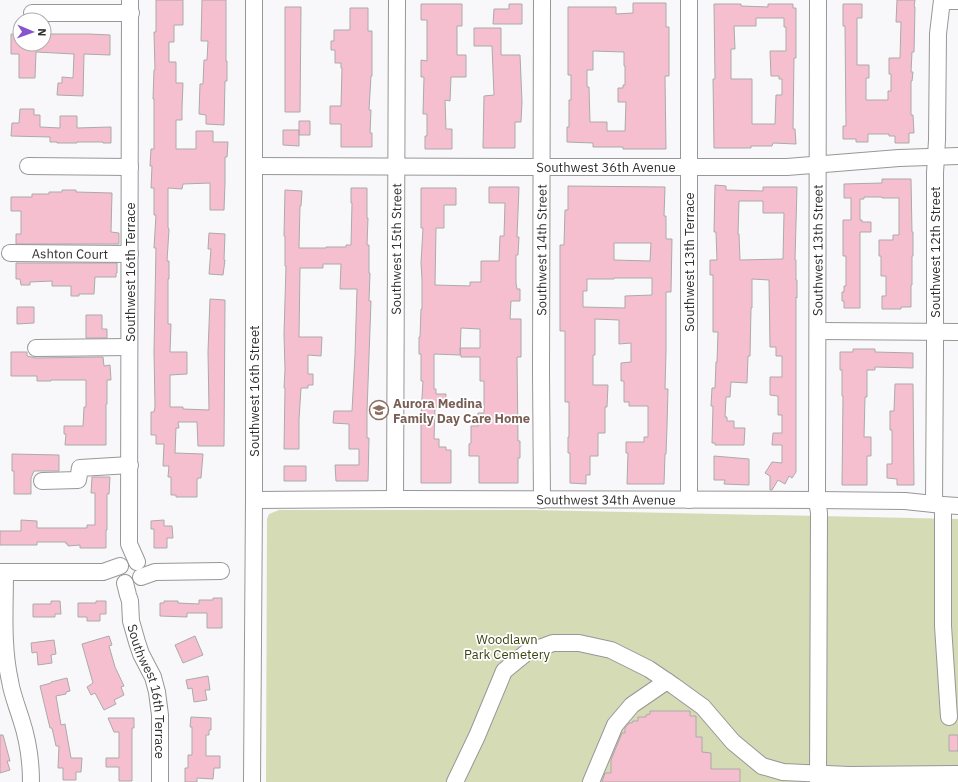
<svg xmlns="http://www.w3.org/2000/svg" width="958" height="782" font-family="'IBM Plex Sans',sans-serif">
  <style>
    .green { fill: #d5dbb5 }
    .building { fill: #f6bfcf; stroke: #abaaaa; fill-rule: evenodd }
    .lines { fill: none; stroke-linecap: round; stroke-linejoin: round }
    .minor-casing { stroke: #979798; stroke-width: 18 }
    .minor { stroke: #fff; stroke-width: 16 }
    .labels { text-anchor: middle; stroke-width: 3.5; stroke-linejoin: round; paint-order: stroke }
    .street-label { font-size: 13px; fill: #303030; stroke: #fff }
    .education-label { font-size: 13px; font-weight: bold; fill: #785e54; stroke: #fff; text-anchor: start }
    .park-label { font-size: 13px; fill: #3d4213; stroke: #fff }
  </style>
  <rect width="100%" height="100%" fill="#f8f8fa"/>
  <path class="green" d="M279,510H533L958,519V782H266L267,519L269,514Z"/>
  <path class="building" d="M156,0H183V25H174V42H169V62H176V83H183L182,108V120H176V149H196V131H213V142H228L227,157H225V183L224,210H210V183L183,184L182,189L168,188V228L169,229L167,261H169V279H168V324H171L170,352H187V374L170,375V407H183V409L209,410L208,352L210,299L225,300L224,446H198L197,422H178L179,428H176L175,453L203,454L201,478H198V479H197V497H176V495H171V477H168L169,466H163L164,444H156V435H151V412H154L155,407L154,351L156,248H154L156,215H154V188H151L152,166H150L151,149H154V99H153L154,70H155L154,32H156Z
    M202,0H226V61H227V81H225L224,125L206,124V115L199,114L200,84H203L204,60H207L208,41H201Z
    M897,0H915L914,7H915L914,52H912L911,72H913L912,81H911V115H913L914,133H909V143H895V136H889V134H868V142H856V139H843V126H846L845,26H843V4H862V18H857V65H869V78H866V100H888V91H891V74H889V58H900L901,22H896Z
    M633,3H666V27H669V76H665L666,149H623V147H593V143L567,142V127H569V100H571V75H568V7H616V14L633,13ZM593,51L624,52V66H625V85H623V88H618V102H626L625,131H607V122H590L589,87H587V70H593Z
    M421,4H462V26H457V55H466V77H451L450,101L445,100L446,129H452V149H425V136H427V114H423L424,77H421V60L427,61V20H421Z
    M509,4H522V24H493L494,9H509Z
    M714,4H741V6L768,7V4H793V8H796V58H794L793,129H795L796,144L773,143L772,146H751V148H714L713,79H715ZM756,18H784V27H786V51H770L771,76H779V79H782V95H776L775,124H752V79H731V49H735L734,26H756Z
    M285,7H301L300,112H285Z
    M350,8H368V31H372V76H371L369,110H371L370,133H372V147H341V124H330V106H341L342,68H341V63H335V50H331V41H334V30H350Z
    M474,28H501V55H520L522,102L521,122H515V148H483L484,96L494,95L492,46H474Z
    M11,34L20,35V44H44V34H89L110,35V55L84,54L83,96L57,95L58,83H62V77L73,78L74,54L36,52L35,78H19V54H11Z
    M20,109H34V115H40V127L60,128V116H77V128L111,127V143H103V142H77V143H57V142H50V137L11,136L12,123H19Z
    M299,121H310V135H299Z
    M283,130H299V146L283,145Z
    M882,179H911L912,232H913V256H912V285H911V307H901V309H882V296H886V276H881V256H879V240H893V235H899V198H882V197H864V199H860V220H862V222H871V232H860V308H844V301H842V292H844V286H846V256H843V220H851V198H844V184L882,183Z
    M715,185L726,186V190L763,191V187H797L795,260H796V280H797V298L796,297V472L792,478L789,476L785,484L778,480L772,490H770V476L765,473L772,462L782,463V445H772L773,433H782V415H778V396L770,395V377H782V356H776V347H770L769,280L752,279V308H751L750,356H748L747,383L731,382L730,397H726L725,417H727V421H734V428H745L744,445H715V443H712L713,406H711L712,388H715L716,362H717L718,332H713V275H710V260H717L716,232H714ZM739,201H763V213H784L783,259L740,260L739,234H738Z
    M568,186L665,187L664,216H666V239H672L671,292H666V351L665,389H668L667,426L666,454H665L664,484H627L628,453H626V442H644V437H648V406H629V402H624V381H621V363L631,362V343L619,344V320L595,319V355H593V385H608L607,407H605V433H598V456H590V475H586V484L570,483V453H568V437H569V402H565V331H560V245H564L565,210H568ZM614,243H651L650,261L614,260ZM614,278H652V295L625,296V308L583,307V291H587V279H614Z
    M489,187H519L517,237H519L518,255H516V283L517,289H520V301H511L510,319H521V357H517L518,441H520V458H518V483H479V456H469V444L471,443V426H478V413H484V381H480V357H461L460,348H480V329L461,328L460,355L434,354V389H436V394H446L445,407H435L434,439H439V447H446V450H451V483H421V414L423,381H421V354H419V337H420L421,309H422V280L421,263L423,228H421V188H456V205H444V228H436L435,285L470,286V282H481V261H499L500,236H504L505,203H489Z
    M351,188H367V218H368L367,245H369V273H370L369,301H371L367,411V438H369L368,481H336L335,465H359V449H349V424L333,423L334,411H352L355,355L357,289H340L341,264H323V268H300L299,337H322L321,356L308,355V374H313V385H308V388H301L299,419V449H284L285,388H284L285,370L284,334L286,266H285V236H284L285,190L302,191L301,206H300L299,248H326V247H346V245H351L352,203H351Z
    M62,190H76V192L112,193L111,232L119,233V244H16V234H21V211H11V197H32V194H49V192H62Z
    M209,233L225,234L224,260H225L223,275L209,274L211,249H208Z
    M16,263H117V273H116V277H95L94,294H79V296H71V286H52V281L30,282V285H21L20,279H16Z
    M17,307H34V323L17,324Z
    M86,315H102V329H107V338H86Z
    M853,349H875V352L913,353V368L875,367V370H867V397H865L864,437H871V456H867V485H842L843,396H842V370H840V352H853Z
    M11,352H27V356L36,358L103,357L104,366L110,365L111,380H107V404H106V445H65L66,434H64V426H83L84,407H86V380H51V381H37V376H11Z
    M895,384H913L914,485H897V479L887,478V464H892V430H890V411H894Z
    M12,454L59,455V471H34L31,478V494H14V471H12Z
    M714,456L749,459V485L724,484L725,480H714Z
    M284,466H306V481H284Z
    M92,477H110L109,494H107V530H106V548H80V545L68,546V544H66V542H37V545H0V531H21V520L37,521V528H87V525H95V493H91Z
    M164,520V526H172L173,538H167V548H154V529H151V521Z
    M213,598H222V628H207V613H187V617L160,616V603H164V601H178V603L199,604V600H213Z
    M51,601H60L61,614H55V617H33V604H51Z
    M96,601H106V614H100V621H87V617H78V603H96Z
    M109,636L112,645L109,646L115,667L124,686L121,687L124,695L114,700L116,704L104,710L95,693L91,695L87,687L93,683L82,644Z
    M195,636L203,655L183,663L175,645Z
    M54,640L56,654L51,655L52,663L38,665L37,652L32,653L31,643Z
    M208,676L210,690H205L207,700L194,702L192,688L188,689L186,680Z
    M67,678L70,691L66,692V694L56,696L61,725L65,724L71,758H82L81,772H76V780H63V768H58L59,746H56L52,728H50L40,686L51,683V682Z
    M650,711H690V716H696V737H702V752L711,753V769H740V782H602L605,773H611V760L622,733H625V728L629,723H632L633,721H638V717H646V715L650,714Z
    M191,717L211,718V730H209V735H206V756H220V768H214L213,779L197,778V782H185V768H188V755H192V727H190Z
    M108,718H134V728H132V781H119V767H106V758H119V732H114Z
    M0,735H3L10,761H7L10,770L0,773Z
    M949,735H958V751H949Z"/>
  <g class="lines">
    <defs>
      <g id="minor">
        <path d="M130,0L129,540V544L137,562"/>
        <path d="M942,1H958"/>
        <path d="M32,13H131"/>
        <path d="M28,166L130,167"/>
        <path id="s1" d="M254,166L542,167H787L899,158L958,156"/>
        <path id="s2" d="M10,253L130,254"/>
        <path d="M818,331L958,332"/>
        <path d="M36,348L129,347"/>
        <path d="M42,481L78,480L80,468L130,465"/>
        <path id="s3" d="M395,499L397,0"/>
        <path id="s4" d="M254,500L395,499L817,500L905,501L943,505L958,506"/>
        <path id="s5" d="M542,500L541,373L542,0"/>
        <path d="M689,500V0"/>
        <path d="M934,504L935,348V173L937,140L938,34L942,0"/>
        <path d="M943,505V626L949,717"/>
        <path d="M0,572H103L120,566"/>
        <path d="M5,572C5,608 2,645 10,681C12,694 17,706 21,719C28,740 31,761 31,782"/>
        <path d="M141,577L155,572L221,571"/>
        <path id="s6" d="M125,583L128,595L130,601L131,621L137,642L141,654L153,677L157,692L160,715V782"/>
        <path d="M252,782L254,500V0"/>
        <path d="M455,782L477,736L504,671L526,653L553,643H579L611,650L649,669L674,686L703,707L733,742L762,766L783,772L849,775L958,774"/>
        <path d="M591,782L615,725L632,705L667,681"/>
        <path id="s7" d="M818,782L819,513L817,500L818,0"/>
      </g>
    </defs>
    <use href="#minor" class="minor-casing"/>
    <use href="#minor" class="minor"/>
  </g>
  <defs>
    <symbol id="school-ring" viewBox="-11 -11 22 22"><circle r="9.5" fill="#fff" stroke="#8d6e63" stroke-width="1.5"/><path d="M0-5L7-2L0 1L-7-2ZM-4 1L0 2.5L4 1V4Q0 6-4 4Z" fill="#8d6e63"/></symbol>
  </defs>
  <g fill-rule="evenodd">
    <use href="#school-ring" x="368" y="399" width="22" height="22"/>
  </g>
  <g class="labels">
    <g class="street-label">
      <text dy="5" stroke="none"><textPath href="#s1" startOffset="352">Southwest 36th Avenue</textPath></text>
      <text dy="5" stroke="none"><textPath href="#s3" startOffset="250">Southwest 15th Street</textPath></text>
      <text dy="5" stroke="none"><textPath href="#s5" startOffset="250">Southwest 14th Street</textPath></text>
      <text dy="5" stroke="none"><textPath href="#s7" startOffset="532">Southwest 13th Street</textPath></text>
      <text transform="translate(935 252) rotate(-90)" y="5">Southwest 12th Street</text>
      <text dy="5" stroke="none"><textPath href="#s2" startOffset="60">Ashton Court</textPath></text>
      <text transform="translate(689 262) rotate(-90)" y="5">Southwest 13th Terrace</text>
      <text transform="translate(130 272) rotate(-90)" y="5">Southwest 16th Terrace</text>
      <text transform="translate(254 391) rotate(-90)" y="5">Southwest 16th Street</text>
      <text dy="5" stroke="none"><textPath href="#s4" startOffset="352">Southwest 34th Avenue</textPath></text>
      <text dy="5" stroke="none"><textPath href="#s6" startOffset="112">Southwest 16th Terrace</textPath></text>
    </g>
    <g class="education-label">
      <text x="393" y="408">Aurora Medina<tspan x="393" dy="15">Family Day Care Home</tspan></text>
    </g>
    <g class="park-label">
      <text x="507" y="644">Woodlawn<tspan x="507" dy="15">Park Cemetery</tspan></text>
    </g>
  </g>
  <g transform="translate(32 32) rotate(92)"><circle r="19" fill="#ffffff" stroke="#acacac"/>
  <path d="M0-3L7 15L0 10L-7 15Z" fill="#8655ce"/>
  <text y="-6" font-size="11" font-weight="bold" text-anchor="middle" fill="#303030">N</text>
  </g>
</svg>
